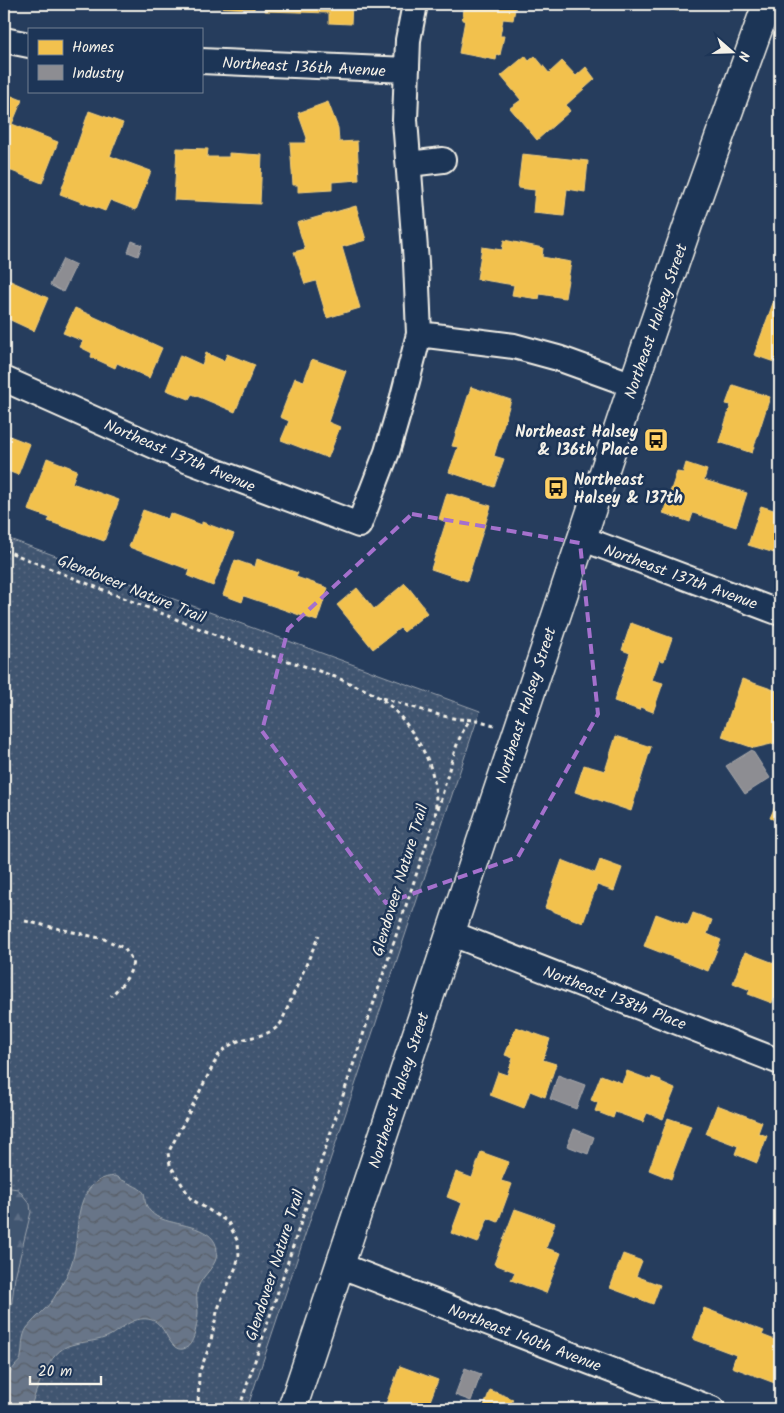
<svg xmlns="http://www.w3.org/2000/svg" width="784" height="1413" font-family="Kalam,sans-serif">
  <style>
    .grass { fill: url(#grass-dots); stroke: #9aa2ac }
    .forest { fill: url(#forest-firs); stroke: #9aa2ac }
    .water { fill: url(#water-waves); stroke: #9fa7ae }
    .homes { fill: #f2c14e; stroke: #f3cf7c }
    .industry { fill: #8d8d92; stroke: #acabac }
    .lines { fill: none; stroke-linecap: round; stroke-linejoin: round }
    .street-casing { stroke: #f4f1e8; stroke-width: 28 }
    .secondary-casing { stroke: #f4f1e8; stroke-width: 31 }
    .path { stroke: #f4f1e8; stroke-width: 3; stroke-dasharray: 4 4; stroke-linecap: butt }
    .street { stroke: #1d3557; stroke-width: 24 }
    .secondary { stroke: #1d3557; stroke-width: 28 }
    .marked { fill: none; stroke: #a571cd; stroke-width: 4; stroke-dasharray: 10 6; stroke-linejoin: round }
    .labels { text-anchor: middle; stroke-width: 5; stroke-linejoin: round; paint-order: stroke }
    .street-label { font-size: 16px; fill: #f4f1e8; stroke: #1d3557 }
    .poi-label { font-size: 16px; font-weight: bold; fill: #f4f1e8; stroke: #1d3557; text-anchor: end }
  </style>
  <defs>
    <pattern id="grass-dots" width="8" height="8" patternUnits="userSpaceOnUse" patternTransform="scale(1.25)"><rect width="8" height="8" fill="#40546f"/><path d="M2 2h.1M6 6h.1" fill="none" stroke="#5c6d84" stroke-width="1.8" stroke-linecap="round"/></pattern>
    <pattern id="forest-firs" width="22" height="20" patternUnits="userSpaceOnUse" patternTransform="scale(1.25)"><rect width="22" height="20" fill="#40546f"/><path d="M5 1l3.5 6h-7zM16 11l3.5 6h-7z" fill="#5c6d84"/></pattern>
    <pattern id="water-waves" width="16" height="10" patternUnits="userSpaceOnUse" patternTransform="scale(1.25)"><rect width="16" height="10" fill="#677588"/><path d="M0 5q4-4 8 0t8 0" fill="none" stroke="#585e67"/></pattern>
  </defs>
  <rect width="100%" height="100%" fill="#263d5d"/>
  <filter id="ink" filterUnits="userSpaceOnUse"><feTurbulence type="fractalNoise" baseFrequency=".02" numOctaves="2"/><feDisplacementMap in="SourceGraphic" scale="10" xChannelSelector="R" yChannelSelector="G"/><feConvolveMatrix kernelMatrix="1 2 1 2 8 2 1 2 1" color-interpolation-filters="sRGB"/></filter>
  <g filter="url(#ink)">
    <path class="grass" d="M4,537L480,711L247,1409H4Z"/>
    <path class="forest" d="M4,1187L18,1189L30,1204L31,1212L15,1277L12,1301L4,1333Z"/>
    <path class="water" d="M115,1176C122,1181 141,1187 144,1193C145,1195 145,1199 145,1201C147,1210 154,1216 162,1219C179,1226 216,1226 217,1251C218,1266 203,1274 198,1287C195,1295 198,1305 198,1313C197,1323 195,1347 183,1349C169,1352 166,1324 152,1320C135,1315 124,1327 111,1335C99,1342 84,1341 71,1345C48,1351 37,1389 30,1409H8C3,1396 5,1377 15,1366C18,1362 20,1362 21,1357C23,1346 21,1337 27,1328C37,1315 49,1308 57,1293C64,1282 71,1268 74,1255C79,1233 75,1211 87,1192C94,1181 103,1177 115,1176Z"/>
    <path class="homes" d="M167,4H255L254,9L167,5Z
      M265,4H352L351,24L329,23V13L265,11Z
      M465,4H516L513,20L503,19L500,36H504L500,55L497,54L496,60L459,53L465,20H462Z
      M658,4H681L678,11Z
      M525,56L529,61L535,56L549,73L562,61L576,76L586,67L595,79L566,105L570,111L537,140L510,108L521,100L501,76Z
      M4,93L22,100L12,124L58,142L42,183L4,168Z
      M328,102L338,128L339,142L357,141L359,180L332,182V190L298,192V185H293L290,143H305L307,138L298,113Z
      M89,111L123,123L110,156L151,171L136,210L110,200L105,211L60,194Z
      M177,148L208,149L207,157H229V153L262,155L260,204L174,200Z
      M522,154L588,161L585,192L567,189L564,216L533,213L535,190L518,188Z
      M356,206L366,240L342,247L360,308L327,318L316,281L305,284L294,252L305,249L297,223Z
      M504,240L543,248L542,257L571,262L565,298L540,294L539,299L512,295L514,285L477,279L482,247L502,250Z
      M4,278L48,298L34,331L4,317Z
      M780,284V364L754,355Z
      M75,308L162,348L149,378L117,363L115,368L91,357L92,353L80,347L83,341L63,333Z
      M206,353L224,361L227,354L255,365L235,412L192,394L189,399L166,390L180,355L202,365Z
      M312,359L346,371L328,422L340,427L328,458L281,440L289,421L280,417L295,378L304,381Z
      M733,385L770,397L752,453L719,442L731,405L726,404Z
      M471,387L511,400L494,456L504,459L494,487L449,472L458,447L452,446Z
      M4,431L8,433L7,435L30,444L18,475L5,470L4,473Z
      M47,458L77,470L72,483L119,500L104,541L48,521L50,518L28,510Z
      M686,463L707,470L704,480L747,493L736,527L693,513L690,522L663,513L677,472L683,473Z
      M447,493L491,506L467,581L431,569L446,522L439,519Z
      M761,506L780,512V552H779L778,554L748,545Z
      M143,510L168,519L170,513L202,525V522L234,534L213,586L188,576L190,570L129,547Z
      M257,559L298,573L296,577L328,588L317,621L244,596L242,602L223,595L235,560L255,567Z
      M405,583L424,607L423,608L427,613L404,632L400,628L373,649L337,605L357,588L374,609Z
      M631,623L672,638L664,661L659,660L652,680L663,683L653,712L640,707L639,710L614,701L630,653L622,650Z
      M742,679L780,692V742L754,748L722,737Z
      M616,736L651,747L631,811L575,792L584,765L605,771Z
      M780,795V822L770,818Z
      M562,860L595,873L600,860L622,868L614,891L597,885L583,923L545,908Z
      M693,913L712,920L707,934L721,940L708,971L644,946L656,914L688,926Z
      M778,950L780,951V1001L774,998L772,1003L748,994L750,990L733,983L745,952L774,963Z
      M516,1027L550,1039L543,1060L556,1064L545,1097L530,1091L524,1108L490,1095L498,1072L507,1075L513,1058L505,1055Z
      M627,1071L651,1080L652,1077L661,1080V1083L675,1089L663,1119L647,1113L643,1122L615,1112L613,1118L595,1111L598,1103L591,1100L601,1075L622,1083Z
      M717,1105L762,1122L758,1133L767,1136L757,1163L735,1154L738,1146L706,1134Z
      M668,1118L691,1126L671,1179L649,1170Z
      M481,1152L509,1162L501,1181L512,1184L498,1222L488,1218L478,1243L451,1233L462,1203L447,1197L456,1172L472,1178Z
      M515,1209L555,1223L546,1248L561,1253L546,1293L511,1280L515,1272L494,1264Z
      M623,1254L642,1261L636,1276L660,1285L653,1304L610,1288Z
      M704,1308L764,1331L762,1335L780,1342V1385L732,1367L736,1355L693,1339Z
      M400,1366L438,1380L427,1409H384Z
      M490,1390L513,1399L509,1409H483Z"/>
    <path class="industry" d="M132,241L142,245L138,256L128,252Z
      M63,259L76,265L63,292L50,285Z
      M752,750L770,778L745,794L726,766Z
      M558,1075L585,1085L576,1109L550,1099Z
      M574,1129L594,1137L588,1154L567,1146Z
      M465,1368L481,1374L471,1401L455,1395Z"/>
    <g class="lines">
      <defs>
        <path id="street" d="M4,40L29,45
          M201,61L407,70
          M409,164L443,160
          M419,334L514,346L558,358L633,385
          M4,379L186,460L359,525L387,452L403,397L419,334L416,262L405,120L408,40L415,4
          M581,538L780,613
          M450,933L780,1062
          M339,1265L712,1409"/>
        <path id="secondary" d="M292,1409L633,385L691,216L767,4"/>
      </defs>
      <use href="#street" class="street-casing"/>
      <use href="#secondary" class="secondary-casing"/>
      <path class="path" d="M4,550L243,646C278,659 313,667 347,682C362,688 378,695 390,706C402,717 412,731 420,745C434,768 438,792 435,818L239,1409
        M382,698L439,715L457,719L477,720L494,725
        M438,809C447,781 453,744 469,721
        M25,921L104,939L124,948L133,961C131,976 122,985 111,996
        M198,1409L199,1373L210,1345L217,1312L222,1298L236,1267L239,1255L238,1242L228,1222L191,1199L170,1165L168,1153L218,1056C237,1031 265,1043 281,1023L319,935"/>
      <use href="#street" class="street"/>
      <use href="#secondary" class="secondary"/>
    </g>
  </g>
  <path class="marked" d="M412,514L580,543L598,714L518,857L386,903L262,731L288,629Z"/>
  <defs>
    <symbol id="bus-square" viewBox="-11 -11 22 22"><rect x="-9" y="-9" width="18" height="18" rx="4" fill="#ffd166" stroke="#1d3557"/><path d="M-5-6H5V4H4V6H2V4H-2V6H-4V4H-5ZM-3.5-4V0h7V-4ZM-3.5 1.2v1.5H-2V1.2ZM2 1.2v1.5H3.5V1.2Z" fill="#111"/></symbol>
  </defs>
  <g fill-rule="evenodd">
    <use href="#bus-square" x="642" y="426" width="28" height="28"/>
    <use href="#bus-square" x="542" y="474" width="28" height="28"/>
  </g>
  <g class="labels">
    <g class="street-label">
      <text transform="translate(304 66) rotate(3)" y="6">Northeast 136th Avenue</text>
      <text transform="translate(655 321) rotate(-71)" y="6">Northeast Halsey Street</text>
      <text transform="translate(180 455) rotate(23)" y="6">Northeast 137th Avenue</text>
      <text transform="translate(681 576) rotate(20)" y="6">Northeast 137th Avenue</text>
      <text transform="translate(132 588) rotate(22)" y="6">Glendoveer Nature Trail</text>
      <text transform="translate(525 705) rotate(-72)" y="6">Northeast Halsey Street</text>
      <text transform="translate(399 880) rotate(-73)" y="6">Glendoveer Nature Trail</text>
      <text transform="translate(615 997) rotate(21)" y="6">Northeast 138th Place</text>
      <text transform="translate(398 1090) rotate(-72)" y="6">Northeast Halsey Street</text>
      <text transform="translate(274 1265) rotate(-72)" y="6">Glendoveer Nature Trail</text>
      <text transform="translate(525 1337) rotate(21)" y="6">Northeast 140th Avenue</text>
    </g>
    <g class="poi-label">
      <text x="638" y="437">Northeast Halsey<tspan x="638" dy="18">&amp; 136th Place</tspan></text>
      <text x="574" y="485" text-anchor="start">Northeast<tspan x="574" dy="18">Halsey &amp; 137th</tspan></text>
    </g>
  </g>
  <rect width="784" height="1413" fill="none" stroke="#1d3557" stroke-width="20"/>
  <rect x="10" y="10" width="764" height="1393" fill="none" stroke="#f4f1e8" stroke-width="2" filter="url(#ink)"/>
  <rect x="28" y="28" width="175" height="65" fill="#1d3557" stroke="#738091"/>
  <rect x="38" y="40" width="25" height="15" fill="#f2c14e" stroke="#738091"/>
  <text x="72" y="52" font-size="15" fill="#f4f1e8">Homes</text>
  <rect x="38" y="65" width="25" height="15" fill="#8d8d92" stroke="#738091"/>
  <text x="72" y="78" font-size="15" fill="#f4f1e8">Industry</text>
  <g transform="translate(732 52) rotate(110)" stroke="#1d3557" stroke-width="4" paint-order="stroke">
  <path d="M0-4L9 19L0 12L-9 19Z" fill="#f4f1e8"/>
  <text y="-8" font-size="14" font-weight="bold" text-anchor="middle" fill="#f4f1e8">N</text>
  </g>
  <path d="M30 1376v8h71v-8" fill="none" stroke="#f4f1e8" stroke-width="2.5"/>
  <text x="38" y="1376" font-size="15" fill="#f4f1e8" stroke="#1d3557" stroke-width="4" paint-order="stroke">20 m</text>
</svg>
